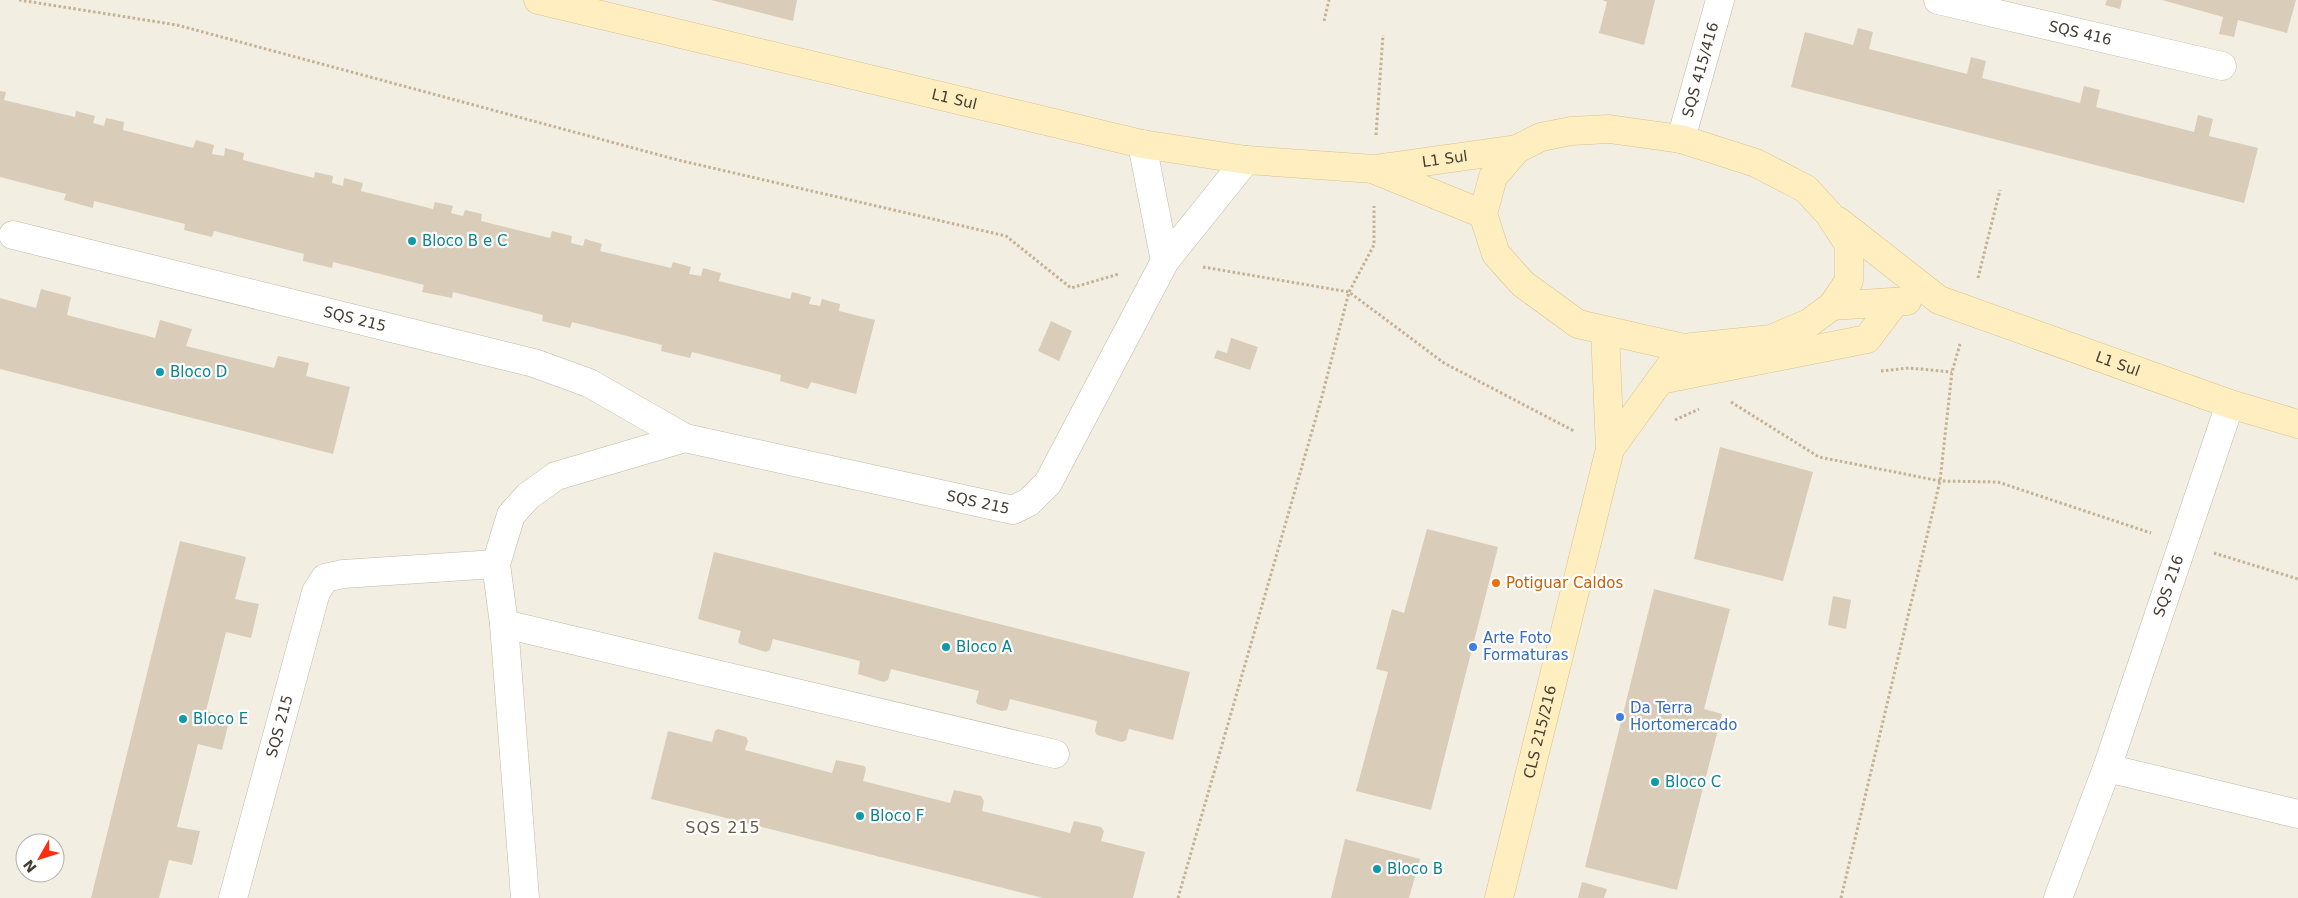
<svg xmlns="http://www.w3.org/2000/svg" width="2298" height="898" font-family="'DejaVu Sans',sans-serif">
  <style>
    .building { fill: #d9ccb9 }
    .lines { fill: none; stroke-linecap: round; stroke-linejoin: round }
    .street-casing { stroke: #c2b8a6; stroke-width: 29 }
    .secondary-casing { stroke: #d8c38c; stroke-width: 29 }
    .path { stroke: #c3b193; stroke-width: 3; stroke-dasharray: 2.5 2.5; stroke-linecap: butt }
    .street { stroke: #fff; stroke-width: 28 }
    .secondary { stroke: #ffefc0; stroke-width: 28 }
    .culture-dot { fill: #0f9aa8; stroke: #fff; stroke-width: 2 }
    .food-dot { fill: #e8710a; stroke: #fff; stroke-width: 2 }
    .shop-dot { fill: #3f7fe0; stroke: #fff; stroke-width: 2 }
    .labels { text-anchor: middle; stroke-width: 4.5; stroke-linejoin: round; paint-order: stroke }
    .street-label { font-size: 15px; fill: #453d32; stroke: #fff }
    .culture-label { font-size: 15px; fill: #0d838f; stroke: #fff; text-anchor: start }
    .food-label { font-size: 15px; fill: #c56008; stroke: #fff; text-anchor: start }
    .shop-label { font-size: 15px; fill: #366cbe; stroke: #fff; text-anchor: start }
    .neighbourhood-label { font-size: 16px; letter-spacing: 1px; fill: #695b48; stroke: #fff }
  </style>
  <rect width="100%" height="100%" fill="#f3eee2"/>
  <path class="building" d="M711,0H797L793,21Z
    M1602,0H1655L1644,45L1599,33L1607,2Z
    M2107,0H2122L2120,9L2105,5Z
    M2162,0H2296L2287,33L2238,20L2234,37L2219,34L2223,17Z
    M1858,28L1873,32L1869,49L1967,74L1971,57L1986,61L1982,78L2080,103L2084,86L2100,90L2096,107L2194,132L2198,115L2213,119L2209,136L2258,148L2244,203L1791,87L1805,32L1853,45Z
    M0,91L6,92L4,100L75,117L76,111L95,116L93,123L104,126L106,118L124,122L123,130L193,148L196,140L214,145L212,154L224,156L225,148L244,153L243,160L314,178L315,172L333,176L332,183L343,186L344,178L363,183L361,191L433,209L435,202L453,206L451,213L463,216L465,210L482,214L481,221L550,238L552,231L572,236L571,243L583,246L585,239L602,244L600,251L671,268L673,262L691,267L689,274L701,276L703,268L721,273L719,281L790,299L792,292L811,297L809,304L820,306L822,299L840,304L839,311L875,320L856,394L811,382L808,389L780,381L781,375L692,352L690,358L661,351L662,345L572,322L570,328L542,321L543,315L453,292L452,298L422,292L424,285L333,262L332,268L303,261L304,254L214,231L212,237L184,230L185,224L94,201L93,208L64,200L66,194L0,177Z
    M41,289L71,297L67,315L155,338L160,320L192,329L186,346L274,368L278,356L309,363L306,376L350,387L333,454L0,369V298L36,308Z
    M1051,321L1072,331L1059,361L1038,351Z
    M1231,338L1258,347L1250,370L1214,358L1217,350L1227,353Z
    M1720,447L1813,472L1783,581L1694,559Z
    M1427,529L1498,547L1431,810L1356,791L1388,672L1376,669L1392,609L1404,613Z
    M180,541L246,557L235,599L259,604L251,638L226,632L206,711L230,717L222,750L198,744L177,827L200,831L192,865L169,860L159,898H91Z
    M714,552L1190,672L1173,740L1129,729L1126,740L1122,742L1097,735L1095,731L1097,721L1010,699L1007,710L1002,711L977,704L976,701L979,691L891,669L888,680L884,682L858,674L860,661L773,639L770,650L766,652L740,644L738,642L741,631L698,619Z
    M1654,589L1730,609L1704,709L1722,714L1677,890L1585,867Z
    M1833,596L1851,600L1846,629L1828,625Z
    M718,729L746,737L748,741L745,750L832,773L836,760L864,766L866,769L863,781L950,803L954,790L981,796L984,801L982,811L1070,833L1074,821L1101,827L1104,831L1101,841L1145,852L1133,898H1043L651,799L668,731L712,742L715,731Z
    M1345,839L1420,859L1409,898H1331Z
    M1582,882L1607,889L1604,898H1578Z"/>
  <g class="lines">
    <defs>
      <g id="street">
        <path id="s1" d="M1938,0L2222,66"/>
        <path id="s2" d="M1681,139L1720,0"/>
        <path d="M1142,144L1165,261"/>
        <path id="s3" d="M13,235L534,363L589,383L685,438"/>
        <path d="M504,624L1055,754"/>
        <path d="M2107,768L2298,814"/>
        <path id="s4" d="M233,898L316,592L325,578L343,574L496,564"/>
        <path id="s5" d="M525,898L504,624L496,564L511,515L528,496L556,476L685,438L1013,510L1029,502L1048,483L1165,261L1246,160"/>
        <path id="s6" d="M2058,898L2107,768L2230,404"/>
      </g>
      <g id="secondary">
        <path id="s7" d="M538,0L1142,144L1246,160L1374,169L1517,149"/>
        <path d="M1609,129L1681,139L1756,163L1806,189L1829,214L1849,245V281L1832,306L1809,323L1771,339L1683,348L1578,324L1523,284L1496,254L1483,214L1493,177L1517,149L1541,137L1571,131Z"/>
        <path d="M1375,170L1483,214"/>
        <path id="s8" d="M1838,221L1939,300L2230,404L2298,424"/>
        <path d="M1832,306L1907,301"/>
        <path d="M1660,380L1867,339L1895,302"/>
        <path d="M1610,449L1671,365"/>
        <path id="s9" d="M1499,898L1610,449L1605,331"/>
      </g>
    </defs>
    <use href="#street" class="street-casing"/>
    <use href="#secondary" class="secondary-casing"/>
    <path class="path" d="M19,0L177,25L678,160L1006,236L1071,288L1119,274
      M1324,21L1329,0
      M1376,135L1383,35
      M1203,267L1349,292L1444,363L1574,431
      M1978,278L2000,190
      M1881,371L1909,368L1952,372
      M1731,402L1819,457L1940,481L1998,482L2151,533
      M1675,420L1699,409
      M2214,553L2298,579
      M1178,898L1321,400L1349,292L1374,245V206
      M1841,898L1940,481L1952,372L1960,344"/>
    <use href="#street" class="street"/>
    <use href="#secondary" class="secondary"/>
  </g>
  <g class="culture-dot">
    <circle cx="412" cy="241" r="5"/>
    <circle cx="160" cy="372" r="5"/>
    <circle cx="946" cy="647" r="5"/>
    <circle cx="183" cy="719" r="5"/>
    <circle cx="1655" cy="782" r="5"/>
    <circle cx="860" cy="816" r="5"/>
    <circle cx="1377" cy="869" r="5"/>
  </g>
  <circle class="food-dot" cx="1496" cy="583" r="5"/>
  <g class="shop-dot">
    <circle cx="1473" cy="647" r="5"/>
    <circle cx="1620" cy="717" r="5"/>
  </g>
  <g class="labels">
    <g class="street-label">
      <text dy="5" stroke="none"><textPath href="#s1" startOffset="146">SQS 416</textPath></text>
      <text dy="5" stroke="none"><textPath href="#s2" startOffset="72">SQS 415/416</textPath></text>
      <text dy="5" stroke="none"><textPath href="#s7" startOffset="428">L1 Sul</textPath></text>
      <text dy="5" stroke="none"><textPath href="#s7" startOffset="926">L1 Sul</textPath></text>
      <text dy="5" stroke="none"><textPath href="#s3" startOffset="352">SQS 215</textPath></text>
      <text dy="5" stroke="none"><textPath href="#s8" startOffset="318">L1 Sul</textPath></text>
      <text dy="5" stroke="none"><textPath href="#s5" startOffset="881">SQS 215</textPath></text>
      <text dy="5" stroke="none"><textPath href="#s6" startOffset="331">SQS 216</textPath></text>
      <text dy="5" stroke="none"><textPath href="#s4" startOffset="178">SQS 215</textPath></text>
      <text dy="5" stroke="none"><textPath href="#s9" startOffset="171">CLS 215/216</textPath></text>
    </g>
    <g class="culture-label">
      <text x="422" y="246">Bloco B e C</text>
      <text x="170" y="377">Bloco D</text>
      <text x="956" y="652">Bloco A</text>
      <text x="193" y="724">Bloco E</text>
      <text x="1665" y="787">Bloco C</text>
      <text x="870" y="821">Bloco F</text>
      <text x="1387" y="874">Bloco B</text>
    </g>
    <g class="food-label">
      <text x="1506" y="588">Potiguar Caldos</text>
    </g>
    <g class="shop-label">
      <text x="1483" y="643">Arte Foto<tspan x="1483" dy="17">Formaturas</tspan></text>
      <text x="1630" y="713">Da Terra<tspan x="1630" dy="17">Hortomercado</tspan></text>
    </g>
    <g class="neighbourhood-label">
      <text x="723" y="833">SQS 215</text>
    </g>
  </g>
  <g transform="translate(40 858) rotate(231)"><circle r="24" fill="#ffffff" stroke="#b5b1ad"/>
  <path d="M0-4L9 19L0 12L-9 19Z" fill="#ff2d0d"/>
  <text y="-8" font-size="14" font-weight="bold" text-anchor="middle" fill="#453d32">N</text>
  </g>
</svg>
